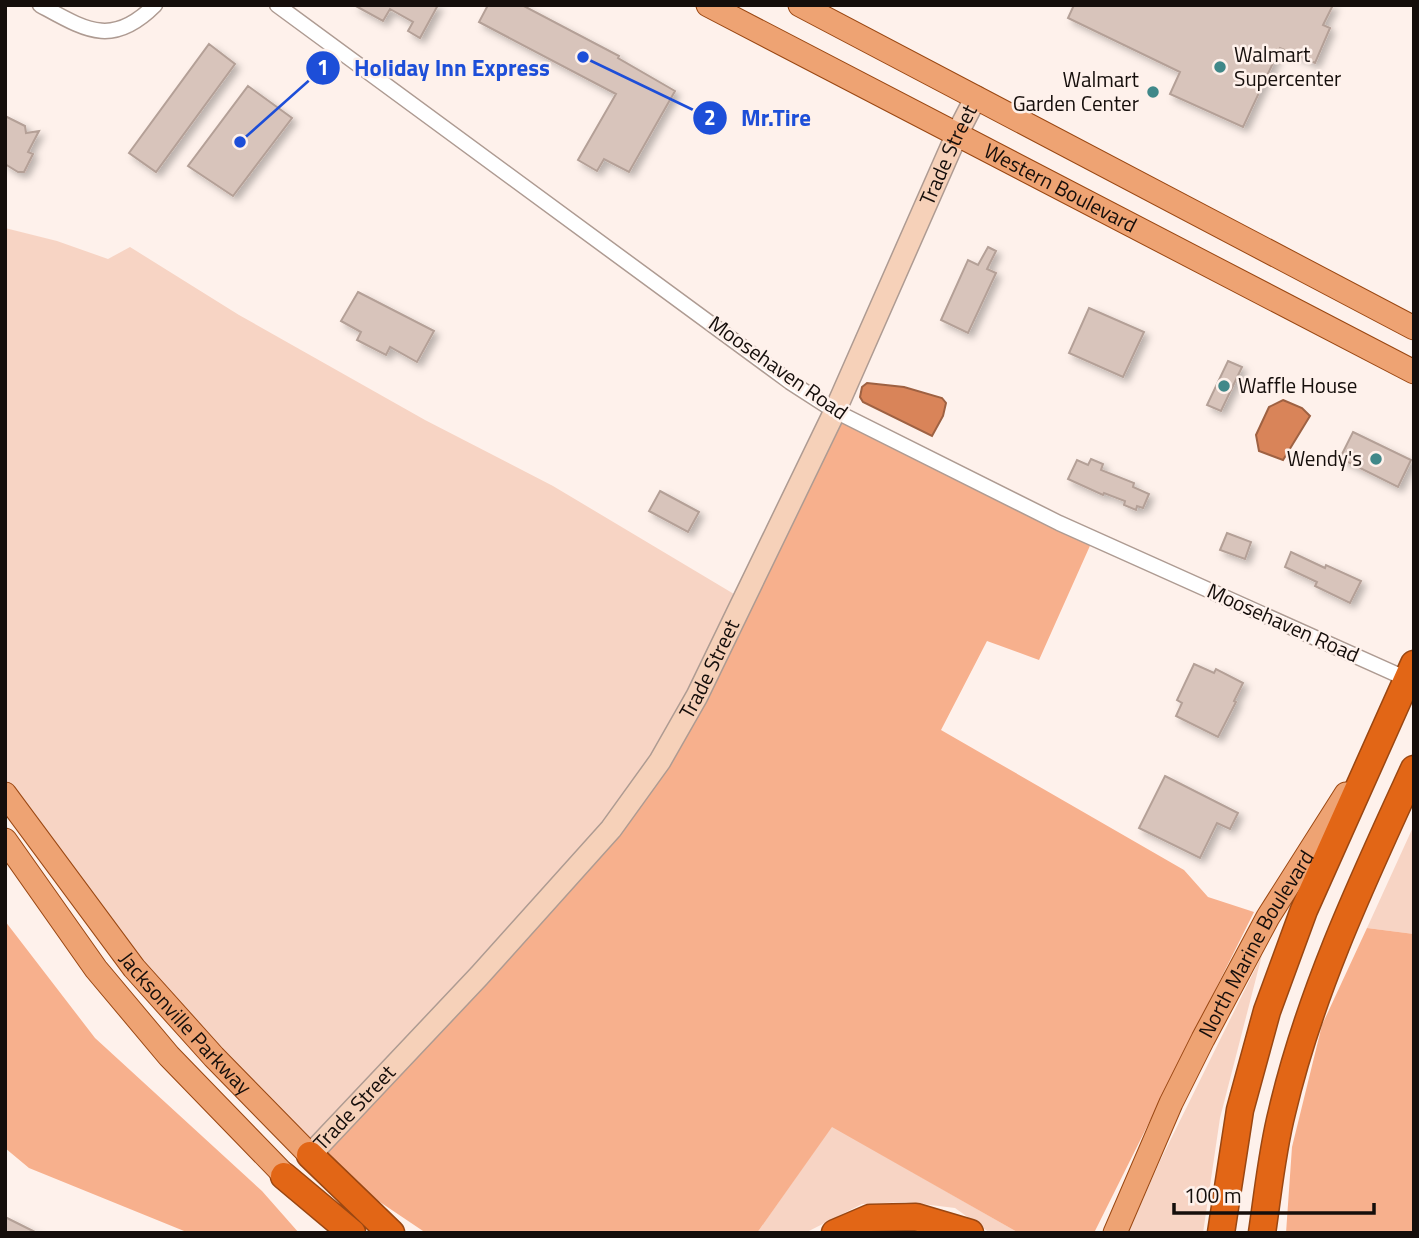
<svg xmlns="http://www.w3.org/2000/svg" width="1419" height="1238" font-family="'Titillium Web',sans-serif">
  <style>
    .green { fill: #f7d4c4 }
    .forest { fill: #f7b08d }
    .water { fill: #d98459; stroke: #9e6142; stroke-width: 2 }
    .building { fill: #d8c4bb; stroke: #b4a097; stroke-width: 2; filter: url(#shadow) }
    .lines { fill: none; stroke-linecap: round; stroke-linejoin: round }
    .street-casing { stroke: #ae9b92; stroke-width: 17 }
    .secondary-casing { stroke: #ae9b92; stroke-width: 24 }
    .primary-casing { stroke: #9a4712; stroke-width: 25 }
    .highway-casing { stroke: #9a4712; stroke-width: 29 }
    .street { stroke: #fff; stroke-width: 14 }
    .secondary { stroke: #f6d1b9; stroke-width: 21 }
    .primary { stroke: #eea373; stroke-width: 23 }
    .highway { stroke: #e26616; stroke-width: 26 }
    .poi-dot { fill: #408889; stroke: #fef1eb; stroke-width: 2.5 }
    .labels { text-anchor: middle; stroke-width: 5; stroke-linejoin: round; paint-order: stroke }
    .poi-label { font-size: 21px; fill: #150e0b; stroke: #fef1eb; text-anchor: start }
    .street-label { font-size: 21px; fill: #150e0b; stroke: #fef1eb }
    .leader { fill: none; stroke: #1d4ed8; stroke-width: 2.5 }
    .callout-dot { fill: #1d4ed8; stroke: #fef1eb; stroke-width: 2.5 }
    .mark-label { font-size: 21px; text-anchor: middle; font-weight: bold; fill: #fff }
    .callout-label { font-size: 23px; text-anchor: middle; font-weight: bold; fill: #1d4ed8; stroke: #fef1eb; stroke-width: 5; stroke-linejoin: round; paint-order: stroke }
  </style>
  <defs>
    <filter id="shadow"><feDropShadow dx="4.5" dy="4.5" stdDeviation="3.5" flood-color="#0004"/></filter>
  </defs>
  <rect width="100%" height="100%" fill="#fef1eb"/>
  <path class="green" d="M5,228L57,241L108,259L130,247L239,315L425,420L553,486L744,600L660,761L310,1155L214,1057L5,794Z
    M1414,825V934L1367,928Z
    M1262,955L1220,1118L1203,1233H1128L1160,1161Z
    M832,1126L1019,1233H990L955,1208L906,1202L862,1204L805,1233H757Z"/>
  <path class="forest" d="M835,411L1093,539L1039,660L987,641L941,730L1184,870L1208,897L1254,912L1094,1233H1019L832,1127L757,1233H426L310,1155L660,761Z
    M5,921L95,1038L262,1191L299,1233H189L29,1168L5,1148Z
    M1367,928L1414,934V1233H1286L1292,1147L1322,1025Z"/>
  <path class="water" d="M867,383L904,387L942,398L946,403L943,416L932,436L863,402L860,397L862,387Z
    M1283,400L1302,408L1310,416L1283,460L1259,451L1256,435L1269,407Z"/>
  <path class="building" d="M354,5H438L420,38L408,31L413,22L390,9L383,21Z
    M488,5H522L619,56L618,58L675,91L629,172L604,159L597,171L578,160L616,94L479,22Z
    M1074,5H1333L1323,25L1330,28L1315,63L1280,48L1243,127L1170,94L1180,72L1068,18Z
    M209,44L235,64L156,172L129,153Z
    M248,86L292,118L233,196L188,166Z
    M5,116L25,126L26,133L39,131L28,152L33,154L24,172H18L5,164Z
    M988,247L996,251L987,269L996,273L968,333L941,320L968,260L978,265Z
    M358,292L434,331L417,362L390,347L386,355L357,340L361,332L341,321Z
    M1089,308L1144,332L1123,377L1069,353Z
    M1228,361L1242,367L1221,411L1207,405Z
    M1353,432L1411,460L1398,487L1340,458Z
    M1091,459L1103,464L1101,470L1134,483L1133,487L1149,494L1143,508L1137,506L1136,510L1124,505L1125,501L1104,493L1103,495L1068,479L1077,460L1088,465Z
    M660,491L699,512L688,532L649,511Z
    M1227,533L1251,542L1245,559L1220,550Z
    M1291,552L1325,568L1326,565L1361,581L1350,603L1315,586L1317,582L1285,567Z
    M1194,664L1214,673L1216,669L1243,683L1234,701L1236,702L1218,737L1176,716L1182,703L1177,700Z
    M1165,776L1238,813L1230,829L1217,823L1200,858L1139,828Z
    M5,1217L37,1233H5Z"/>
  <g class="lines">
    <defs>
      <path id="street" d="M40,5C86,30 112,48 155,5
        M277,5L790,382L835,411L1059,523L1407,679"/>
      <g id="secondary">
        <path id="s1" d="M310,1155L479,976L611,829L660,761L697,696L835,411L957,134L976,97"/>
      </g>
      <g id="primary">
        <path id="s2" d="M708,5L1414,372"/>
        <path d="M800,5L1414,328"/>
        <path id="s3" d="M5,794L134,968L214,1057L310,1155"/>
        <path d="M5,840L96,969L169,1056L297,1188"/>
        <path id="s4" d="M1115,1233L1171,1103L1203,1039L1268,917L1346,794"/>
      </g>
      <path id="highway" d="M310,1155L391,1233
        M284,1176L352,1233
        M835,1233L870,1218L916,1217L970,1233
        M1221,1233L1240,1110L1267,1011L1304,910L1414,664
        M1262,1233C1268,1193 1272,1151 1282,1112C1310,992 1363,880 1414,769"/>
    </defs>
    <use href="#street" class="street-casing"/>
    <use href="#secondary" class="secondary-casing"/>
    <use href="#primary" class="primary-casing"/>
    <use href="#highway" class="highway-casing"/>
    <use href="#street" class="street"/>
    <use href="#secondary" class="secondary"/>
    <use href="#primary" class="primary"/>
    <use href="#highway" class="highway"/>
  </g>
  <g class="poi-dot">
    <circle cx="1220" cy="67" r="7"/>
    <circle cx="1153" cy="92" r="7"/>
    <circle cx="1224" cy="386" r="7"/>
    <circle cx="1376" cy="459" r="7"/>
  </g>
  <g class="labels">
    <g class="poi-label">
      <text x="1234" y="62">Walmart<tspan x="1234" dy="24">Supercenter</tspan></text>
      <text x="1139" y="87" text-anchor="end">Walmart<tspan x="1139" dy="24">Garden Center</tspan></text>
      <text x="1238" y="393">Waffle House</text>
      <text x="1362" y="466" text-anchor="end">Wendy's</text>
    </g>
    <g class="street-label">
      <text dy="7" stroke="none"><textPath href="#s1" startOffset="1199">Trade Street</textPath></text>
      <text dy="7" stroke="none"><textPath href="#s2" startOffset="397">Western Boulevard</textPath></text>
      <text transform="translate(778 368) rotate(35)" y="7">Moosehaven Road</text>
      <text transform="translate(1283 623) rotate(24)" y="7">Moosehaven Road</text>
      <text dy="7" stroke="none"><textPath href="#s1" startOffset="632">Trade Street</textPath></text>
      <text dy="7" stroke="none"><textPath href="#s4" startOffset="322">North Marine Boulevard</textPath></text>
      <text dy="7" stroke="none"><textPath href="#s3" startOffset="292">Jacksonville Parkway</textPath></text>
      <text dy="7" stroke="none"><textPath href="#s1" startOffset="65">Trade Street</textPath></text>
    </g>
  </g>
  <path class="leader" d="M240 142L323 68M583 57L710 118"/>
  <g class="callout-dot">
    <circle cx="240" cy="142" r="7"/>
    <circle cx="583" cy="57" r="7"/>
    <circle cx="323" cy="68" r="18"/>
    <circle cx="710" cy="118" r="18"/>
  </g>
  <g class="mark-label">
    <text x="323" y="75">1</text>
    <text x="710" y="125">2</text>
  </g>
  <g class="callout-label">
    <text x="452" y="76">Holiday Inn Express</text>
    <text x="776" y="126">Mr.Tire</text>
  </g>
  <rect width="1419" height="1238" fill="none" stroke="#150e0b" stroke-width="14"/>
  <path d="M1174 1203v10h200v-10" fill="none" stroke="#150e0b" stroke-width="3.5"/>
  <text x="1184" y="1203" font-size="21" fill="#150e0b" stroke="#fef1eb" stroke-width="5" paint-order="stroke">100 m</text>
</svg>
